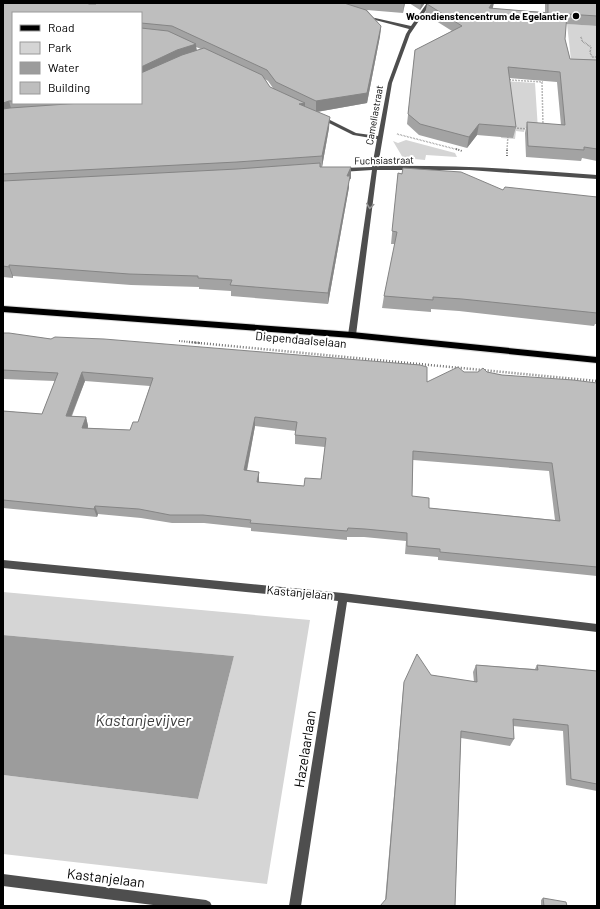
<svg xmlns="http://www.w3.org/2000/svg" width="600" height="909" font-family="Barlow,sans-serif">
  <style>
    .green { fill: #d5d5d5 }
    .water { fill: #9c9c9c }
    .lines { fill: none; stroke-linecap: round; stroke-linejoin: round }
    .primary-casing { stroke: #dbdbdb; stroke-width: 2 }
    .path-far2 { stroke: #707070; stroke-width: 1.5; stroke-dasharray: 0.5 1; stroke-linecap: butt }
    .path-far1 { stroke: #707070; stroke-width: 2; stroke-dasharray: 1 1.5; stroke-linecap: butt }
    .path { stroke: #707070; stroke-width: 2.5; stroke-dasharray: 1 2; stroke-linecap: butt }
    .minor { fill: #4e4e4e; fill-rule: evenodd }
    .primary { fill: #000; fill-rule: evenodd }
    .wall { fill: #a3a3a3; fill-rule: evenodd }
    .shaded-wall { fill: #858585 }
    .building { fill: #bebebe; stroke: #858585; fill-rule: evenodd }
    .oneway { stroke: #959595 }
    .poi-dot { fill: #000; stroke: #fff; stroke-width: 1.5 }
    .labels { text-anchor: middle; stroke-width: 4; stroke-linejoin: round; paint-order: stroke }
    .far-poi-label { font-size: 10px; font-weight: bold; fill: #000; stroke: #fff; text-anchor: end }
    .far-street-label { font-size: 10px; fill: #000; stroke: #fff }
    .street-label { font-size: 12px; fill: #000; stroke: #fff }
    .near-street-label { font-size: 14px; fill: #000; stroke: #fff }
    .near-water-label { font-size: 16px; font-style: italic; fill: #3d3d3d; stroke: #fff }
  </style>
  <rect width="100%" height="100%" fill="#fff"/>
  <path class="green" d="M567,24L597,26V71L572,69Z
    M505,81L535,83L538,130L525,128L524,132L516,131L515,139L501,138Z
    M406,140L455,153L457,157L426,155L425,160L403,158L393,141L398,143Z
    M3,592L310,620L267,884L3,854V775L198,799L234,656L3,635Z"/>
  <path class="water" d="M3,635L234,656L198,799L3,775Z"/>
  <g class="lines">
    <defs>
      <path id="primary" d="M3,306L352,332L597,357V363L352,338L3,312Z"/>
    </defs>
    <use href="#primary" class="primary-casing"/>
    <path class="path-far2" d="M581,37L582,41L591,47L590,52L592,57H597
      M510,76V80L542,82L543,126
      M514,128L529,129
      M397,134L459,150
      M507,150L508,135"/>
    <path class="path-far1" d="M456,149L462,151
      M507,156V149
      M179,341L200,343"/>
    <path class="path" d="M189,342L597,381"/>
    <path class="minor" d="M427,3H431L410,34L392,83L378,166C451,165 524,169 597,175V179L469,170H377L356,335L352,337L348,335L372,170L341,172L338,170L341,168L372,167L377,139L353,135L317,117L322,116L356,133L378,136L388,83L406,34L409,29L364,17L366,16L411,26Z
      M3,560L343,593L597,624V632L347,602L301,906H289L338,601L3,568Z
      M3,874L206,900L210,902L212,906H161L3,886Z"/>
    <use href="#primary" class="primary"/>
  </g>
  <path class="wall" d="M3,3H405L403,13L367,10L381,26L380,36L367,103L317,112L329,128L322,167H351V178L349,181V187L328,304L231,296V291L199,289V287L131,285L13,276V278L3,277ZM13,13H141V103H13ZM196,47L201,49L197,51ZM265,79L268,81L273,88L270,87Z
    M409,3H425L420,10Z
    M545,3H597V26L566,24L565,39L570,59L597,60V161L582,158L581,161L526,157L525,133L527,122L561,125L557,82L509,78L516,127L513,138L477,135L467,148L419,135L407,124L415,50L452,31L425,14L427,4L493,7V9L545,12Z
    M398,173L503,190L597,197V324H595L594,326L459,311L431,309V312L382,308L384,296L395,244H391Z
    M3,333L51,339L427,382L464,372H487L502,375L597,383V576L438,560V557L405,554L406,541L364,537H347V540L251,531V528L204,523H172L141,518L98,514L97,517L3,508V411L42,414L55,381L3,379ZM85,381L150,386L138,422L130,430L88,428V426L86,417L72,416ZM255,426L296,431L295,435V444L325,447L321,479L304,486L259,482V472L247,471ZM413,460L549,471L555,520L429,508L412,496Z
    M476,665L535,669L537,665L597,671V791L566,785L563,731L513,726L514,739L510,746L461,738L455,906L385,901L403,690L404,682L431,675L474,682L473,672Z
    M543,898L567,906H541V900Z"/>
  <path class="shaded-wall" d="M404,3H405L403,13Z
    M421,3H425L420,10Z
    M492,3H494L493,7L487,18L489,8Z
    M381,26L380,36L367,103L316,112V101Z
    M196,44L197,55L141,78V67L177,50Z
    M9,101L12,112L3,115V103Z
    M305,103V114L299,104Z
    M330,117L329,128L322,167V156Z
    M479,124L477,135L467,148L469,137Z
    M351,167V178L349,181V187L328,304V293L347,176Z
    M9,265L13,276V278L9,267Z
    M82,372L85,381L68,424L66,416Z
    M86,417L88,426L85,437L82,428Z
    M255,417V426L245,479L244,470Z
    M259,472V480L257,491V482Z
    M95,506L98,514L97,517L94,509Z"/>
  <path class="building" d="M3,3H87L89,4H96V3H344L366,10L381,26L367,93L316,101L276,82L267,70L172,26L141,23V13H13V101H9L3,103Z
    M427,3H492L489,8L548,13V3H597V16L567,14L565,39L570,59L597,60V149L584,147V150L528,146L527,122L565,125L560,72L508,67L516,127L479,124L469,137L420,124L408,114L415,50L462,26L427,4Z
    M141,28L168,31L196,44L177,50L141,67Z
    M204,48L262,75L270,87L305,103L299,104L330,117L322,156L237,162L3,174V109L10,108L81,103H141V73L182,55Z
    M320,163V167H351L347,176H350L328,293L230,285L232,280L198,278V276L129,274L9,265V267L3,266V181L237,169Z
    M403,168L461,172L503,190L505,187L597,197V313L462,299L433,297V300L384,296L397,232L392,231L398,173L402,174Z
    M3,333H9L51,339L55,337L104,339L420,365L427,367V382L458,367L464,372H478L483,368L487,372L502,375L573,380L597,383V567L440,552V549L407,546V533L365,529L348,528L347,531L250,523L251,520L203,515H170L139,509L95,506L94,509L3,500V411L42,414L58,373L3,370ZM82,372L153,378L138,422H133L130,430L82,428L86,417L66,416ZM255,417L297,422L295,435L326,438L321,479L305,478L304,486L257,482L259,472L244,470ZM413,451L552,463L560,521L429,508V498L412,496Z
    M417,654L431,675L477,682L476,665L538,670L537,665L597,671V784L571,779L568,725L513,719L514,739L461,731L455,906H380L386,899L404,682Z
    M543,898L566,902L567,906H544Z"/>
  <defs><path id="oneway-chevron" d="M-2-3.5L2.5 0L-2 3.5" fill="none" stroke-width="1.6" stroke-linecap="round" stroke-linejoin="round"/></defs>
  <use class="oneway" href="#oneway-chevron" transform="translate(370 206) rotate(98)"/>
  <circle class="poi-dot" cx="576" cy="16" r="4"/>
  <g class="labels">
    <g class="far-poi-label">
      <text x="568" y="20">Woondienstencentrum de Egelantier</text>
    </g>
    <g class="far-street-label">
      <text transform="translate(374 115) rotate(-80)" y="4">Cameliastraat</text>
      <text transform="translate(384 160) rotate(-1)" y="4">Fuchsiastraat</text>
    </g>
    <g class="street-label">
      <text transform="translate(301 340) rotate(5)" y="4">Diependaalselaan</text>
      <text transform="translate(300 593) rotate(5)" y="4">Kastanjelaan</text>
    </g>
    <g class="near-street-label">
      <text transform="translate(305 749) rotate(-81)" y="5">Hazelaarlaan</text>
      <text transform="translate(106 878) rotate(7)" y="5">Kastanjelaan</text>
    </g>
    <g class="near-water-label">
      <text x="143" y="726">Kastanjevijver</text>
    </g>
  </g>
  <rect width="600" height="909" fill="none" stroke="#000000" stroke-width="8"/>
  <rect x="12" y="12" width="130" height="92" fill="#ffffff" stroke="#999999"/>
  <rect x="20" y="25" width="20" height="6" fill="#000000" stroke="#999999"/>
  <text x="48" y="32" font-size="12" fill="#000000">Road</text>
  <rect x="20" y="42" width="20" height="12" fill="#d5d5d5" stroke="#999999"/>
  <text x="48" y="52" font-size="12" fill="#000000">Park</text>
  <rect x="20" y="62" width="20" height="12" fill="#9c9c9c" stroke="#999999"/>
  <text x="48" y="72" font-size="12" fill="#000000">Water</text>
  <rect x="20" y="82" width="20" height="12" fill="#bebebe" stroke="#999999"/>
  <text x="48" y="92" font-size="12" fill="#000000">Building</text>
</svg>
